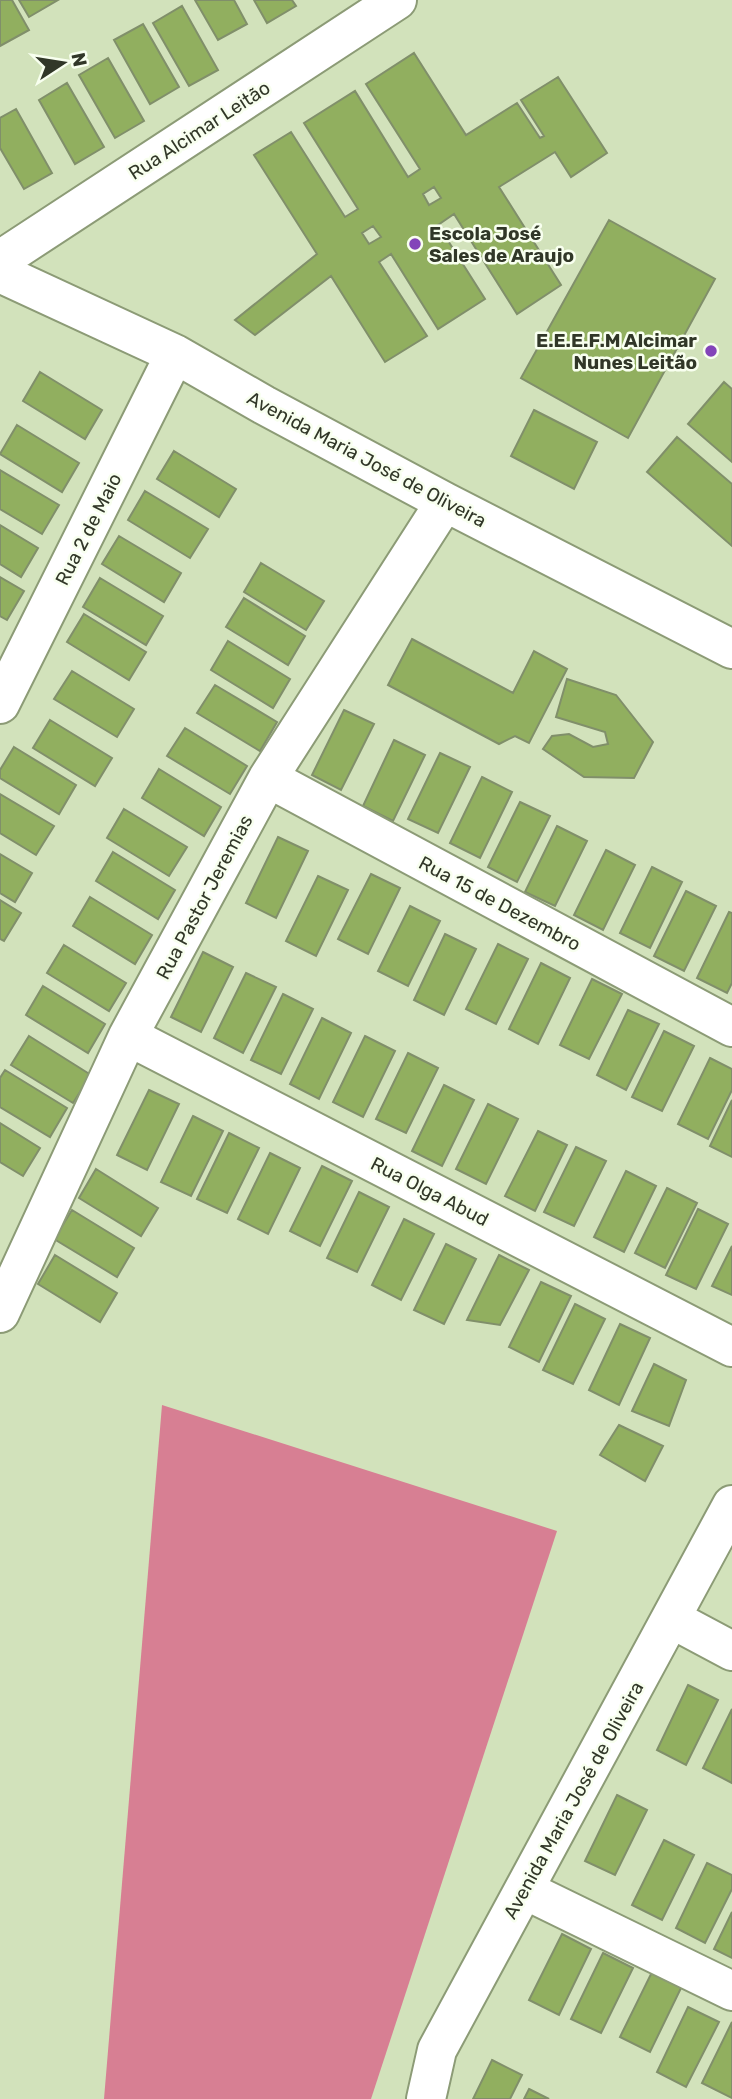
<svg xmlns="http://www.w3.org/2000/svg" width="732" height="2099" font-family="Rubik,sans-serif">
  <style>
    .forest { fill: #d77f93 }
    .building { fill: #91af5f; stroke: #808f6a; stroke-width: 2; fill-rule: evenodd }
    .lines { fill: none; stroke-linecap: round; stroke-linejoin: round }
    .minor-casing { stroke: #8c9b76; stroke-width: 42 }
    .minor { stroke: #fff; stroke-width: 38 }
    .poi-dot { fill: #8344b9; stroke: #f8ffef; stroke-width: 2.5 }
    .labels { text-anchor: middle; stroke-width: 5; stroke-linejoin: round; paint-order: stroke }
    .street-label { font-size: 19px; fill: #313728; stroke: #f8ffef }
    .poi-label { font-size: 19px; font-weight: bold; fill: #313728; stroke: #f8ffef; text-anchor: start }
  </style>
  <rect width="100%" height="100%" fill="#d2e2bb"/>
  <path class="forest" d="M162,1405L557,1531L371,2099H104Z"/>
  <path class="building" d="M0,0H12L29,30L0,46Z
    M19,0H58L29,17Z
    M195,0H234L247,24L218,40Z
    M254,0H292L296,6L267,23Z
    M182,6L218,70L189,86L153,23Z
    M143,24L179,87L150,104L114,40Z
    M414,53L466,135L517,103L540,138L544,136L521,100L558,77L607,153L571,177L555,152L499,187L561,285L517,314L454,214L438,225L485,299L438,329L391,254L379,262L427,336L385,362L331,276L255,335L235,320L317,254L254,155L291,132L345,217L358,209L304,123L355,91L408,177L420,169L366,84ZM434,187L441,198L429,205L423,194ZM373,226L381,237L369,244L362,233Z
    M108,58L144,121L115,138L79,75Z
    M67,83L104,147L75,164L39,100Z
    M16,109L52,173L24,189L0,148V118Z
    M609,220L715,279L628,438L521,378Z
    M40,372L102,410L85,439L23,401Z
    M724,382L732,389V462L688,424Z
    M534,410L597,442L574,489L511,456Z
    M17,425L79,463L62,492L0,454Z
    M677,437L732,484V546L647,472Z
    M174,451L236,489L219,517L157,479Z
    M0,470L59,505L42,534L0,509Z
    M145,491L208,529L190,558L128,520Z
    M0,525L38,548L21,577L0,564Z
    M119,536L181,573L164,602L102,564Z
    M261,563L324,601L306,630L244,592Z
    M0,577L24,591L7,620L0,616Z
    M100,578L163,616L146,645L83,607Z
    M244,598L305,636L288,665L226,627Z
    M84,614L146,652L129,680L67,642Z
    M412,639L513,693L534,651L567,669L529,743L515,736L499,744L388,685Z
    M228,641L290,679L273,708L211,670Z
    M72,671L134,709L117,737L54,699Z
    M567,679L616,695L653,742L634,778L584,777L543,749L552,736L569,734L593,747L608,744L605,732L556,717Z
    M215,685L277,722L260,751L197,713Z
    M344,710L374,724L341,790L312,775Z
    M50,720L112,758L95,786L33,748Z
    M185,728L247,766L230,794L167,756Z
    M394,740L425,755L393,821L363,806Z
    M14,747L76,785L59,814L0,778V770Z
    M440,753L470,767L438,833L408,819Z
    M159,769L221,807L204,836L142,798Z
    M482,777L512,792L480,858L450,843Z
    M0,794L54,826L36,855L0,833Z
    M520,802L550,816L517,882L488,867Z
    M124,809L187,847L169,876L107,838Z
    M557,826L587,841L555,906L525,892Z
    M278,837L308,851L276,918L246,903Z
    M606,850L635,865L603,930L574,915Z
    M113,852L175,890L158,919L96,881Z
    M0,854L32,873L15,902L0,893Z
    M652,867L682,882L650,948L620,933Z
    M371,874L400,888L368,954L338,939Z
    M318,876L348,890L316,956L286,941Z
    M686,891L716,906L684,971L654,956Z
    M90,897L152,935L135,964L73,926Z
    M0,900L21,913L4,941L0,939Z
    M410,906L440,921L408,986L378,971Z
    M729,912L732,913V983L727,993L697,978Z
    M445,934L476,949L444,1015L414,1000Z
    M498,944L528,959L496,1024L466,1009Z
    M64,945L126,983L109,1011L47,973Z
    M203,952L233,967L201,1032L171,1017Z
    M541,963L570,978L538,1044L509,1029Z
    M246,973L276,987L243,1053L214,1038Z
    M592,979L622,994L589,1059L560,1045Z
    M43,986L105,1024L88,1053L26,1015Z
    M283,994L313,1009L281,1074L251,1060Z
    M628,1010L659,1024L626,1090L597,1075Z
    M322,1018L351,1033L319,1099L290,1084Z
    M664,1031L694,1046L662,1111L632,1097Z
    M29,1036L91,1075L73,1103L11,1065Z
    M365,1036L395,1051L363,1117L333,1102Z
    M408,1053L438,1068L406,1133L376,1119Z
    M710,1058L732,1069V1090L708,1139L678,1124Z
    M5,1070L67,1108L50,1137L0,1107V1078Z
    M444,1085L474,1100L442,1166L412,1151Z
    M149,1090L179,1104L147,1170L117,1155Z
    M732,1100V1157L710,1146Z
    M488,1104L518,1119L486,1184L456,1169Z
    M193,1116L223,1131L191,1196L161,1182Z
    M0,1123L40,1148L23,1176L0,1162Z
    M538,1131L567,1145L535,1211L505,1196Z
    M229,1133L259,1148L227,1213L197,1199Z
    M576,1147L606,1161L574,1226L544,1212Z
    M270,1153L300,1168L268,1234L238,1219Z
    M322,1166L352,1181L320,1246L290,1231Z
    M96,1169L158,1208L141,1236L79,1198Z
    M626,1171L656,1186L624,1252L594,1237Z
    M667,1188L697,1203L665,1268L635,1253Z
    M359,1192L389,1207L357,1272L327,1258Z
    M698,1209L728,1224L696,1289L666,1275Z
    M72,1210L134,1248L117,1277L54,1239Z
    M404,1219L434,1234L401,1300L372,1285Z
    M446,1244L476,1259L444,1324L414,1310Z
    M732,1246V1295L712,1286Z
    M55,1255L117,1293L100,1322L38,1284Z
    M499,1255L529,1270L500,1325L467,1320Z
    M541,1282L571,1296L539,1362L509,1347Z
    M575,1304L605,1319L573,1384L543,1370Z
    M620,1324L650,1338L619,1405L589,1390Z
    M654,1364L686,1380L669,1426L632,1411Z
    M619,1425L663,1446L645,1481L600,1455Z
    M688,1685L718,1700L686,1765L657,1750Z
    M732,1709V1783L703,1768Z
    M617,1795L647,1810L615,1875L585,1861Z
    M664,1840L694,1855L662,1920L632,1905Z
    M707,1863L732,1875V1889L705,1943L676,1928Z
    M732,1912V1958L714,1949Z
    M562,1934L591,1949L559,2015L529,2000Z
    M603,1953L633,1968L601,2033L571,2019Z
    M652,1972L682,1986L650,2052L620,2037Z
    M688,2007L719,2022L686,2087L657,2072Z
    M732,2022V2098L702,2083Z
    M492,2060L522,2075L510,2099H473Z
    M529,2089L549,2099H524Z"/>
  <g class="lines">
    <defs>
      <path id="minor" d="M0,260L397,0
        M0,273L175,354L264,405L445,502L732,649
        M0,704L175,354
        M268,778L732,1027
        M128,1036L732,1347
        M0,1313L128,1036L268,778L445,502
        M672,1619L732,1651
        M525,1890L732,1991
        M426,2099L437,2050L732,1505"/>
    </defs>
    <use href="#minor" class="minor-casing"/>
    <use href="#minor" class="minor"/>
  </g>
  <g class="poi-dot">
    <circle cx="415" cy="244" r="7"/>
    <circle cx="711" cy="351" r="7"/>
  </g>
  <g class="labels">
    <g class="street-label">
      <text transform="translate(199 130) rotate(-33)" y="7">Rua Alcimar Leitão</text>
      <text transform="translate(367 459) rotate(28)" y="7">Avenida Maria José de Oliveira</text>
      <text transform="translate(88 529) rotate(-63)" y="7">Rua 2 de Maio</text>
      <text transform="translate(204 897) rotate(-62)" y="7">Rua Pastor Jeremias</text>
      <text transform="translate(500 903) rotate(28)" y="7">Rua 15 de Dezembro</text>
      <text transform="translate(430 1191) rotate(27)" y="7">Rua Olga Abud</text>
      <text transform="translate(573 1800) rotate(-61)" y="7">Avenida Maria José de Oliveira</text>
    </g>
    <g class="poi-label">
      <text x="429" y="240">Escola José<tspan x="429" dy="22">Sales de Araujo</tspan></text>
      <text x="697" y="347" text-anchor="end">E.E.E.F.M Alcimar<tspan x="697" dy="22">Nunes Leitão</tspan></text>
    </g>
  </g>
  <g transform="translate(63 63) rotate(78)" stroke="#f8ffef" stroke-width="5" paint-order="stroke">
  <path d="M0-5L12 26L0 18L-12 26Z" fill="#313728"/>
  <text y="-10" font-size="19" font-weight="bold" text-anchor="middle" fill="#313728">N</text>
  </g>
</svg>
